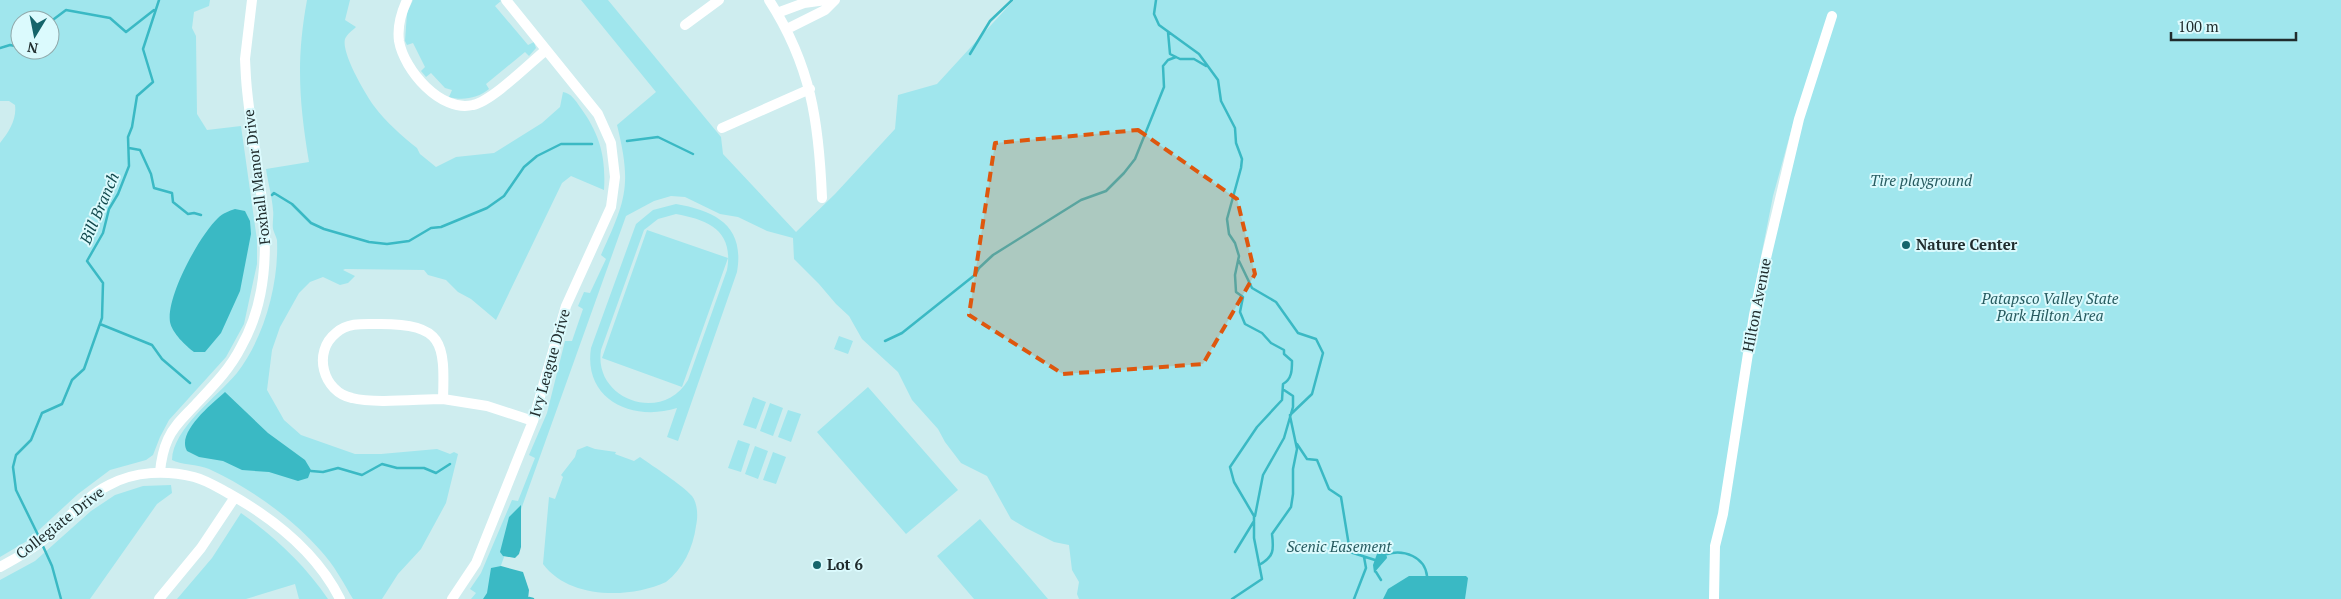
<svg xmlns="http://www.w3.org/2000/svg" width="2341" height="599" font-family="'PT Serif',serif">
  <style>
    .green { fill: #a0e6ed; fill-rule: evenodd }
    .water { fill: #3ab9c4 }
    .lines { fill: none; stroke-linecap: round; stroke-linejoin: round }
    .stream { stroke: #3ab9c4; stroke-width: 2.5 }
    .street { stroke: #fff; stroke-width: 10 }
    .marked { fill: #de570e; fill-opacity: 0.2; stroke: #de570e; stroke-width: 4; stroke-dasharray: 10 6; stroke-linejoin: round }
    .poi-dot { fill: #15646a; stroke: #dbfafd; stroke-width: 2 }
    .labels { text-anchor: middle; stroke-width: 4; stroke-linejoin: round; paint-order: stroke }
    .street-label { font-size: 15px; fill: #202c2d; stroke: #dbfafd }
    .park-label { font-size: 15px; font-style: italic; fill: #275b60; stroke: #dbfafd }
    .poi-label { font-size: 15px; font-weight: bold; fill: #202c2d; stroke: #dbfafd; text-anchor: start }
    .water-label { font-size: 16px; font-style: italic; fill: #11484c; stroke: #dbfafd }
  </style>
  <rect width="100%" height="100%" fill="#ceedef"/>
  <path class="green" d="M0,0H210L209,6L194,12L192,28L196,36L197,114L207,130L241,126L257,240V264L244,324L226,357L169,420L160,437L153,455L146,460L110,470L78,494L27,541L0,557V143C9,132 17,119 15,105L9,101H0ZM20,20H50V50H20Z
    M307,0H350L345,20L356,27C353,30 347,34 345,39C341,53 366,95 374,106C386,122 402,136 417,148L420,154L436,167L456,157L494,153L542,123L560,107L563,92C571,93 576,101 580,107C600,134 606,157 604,190L571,176L562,183L496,320L471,299L458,292L446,280L428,275L424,270L345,269L343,270L355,276L348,283L340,285L323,277L310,282L299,293L280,327L272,350L267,390L284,420L301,435L355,454H381L437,449L450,454L454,452L458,454L446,503L421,549L398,574L382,599H353C343,582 334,565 321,551C291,517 250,488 209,469C198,464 180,465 172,460C173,428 217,397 237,373C264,338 279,284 277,240C276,236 274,233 273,229C272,223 274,216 273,210C272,196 268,183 266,169L309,162C299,102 296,60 307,0Z
    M413,0H499L501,1L495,6L528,45L534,42L536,48L529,56L525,52L486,84L489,89C478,98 463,101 449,97L452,90L445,88L431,73L426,77L421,71L425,67L413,43L407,45L405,41L407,13Z
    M581,0H608L721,137L723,154L796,232L835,194L895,129L898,95L937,84L1014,0H2341V599H1079L1077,594L1079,582L1072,570L1069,545L1054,542L1026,528L1011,519L987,476L961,463L945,442L938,429L912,400L898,372L862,339L849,316L836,304L819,284L794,259L793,238L767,231L738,217L720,214L685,197L671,196L654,201L626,216L489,599H471L476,593L470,589L481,573L512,500L518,501L535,458L529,455L547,413L565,341H572L583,309L578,306L584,292L590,293L606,259L601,255C626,200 632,186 617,125L656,92ZM1794,120L1755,292H1754L1773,196Z
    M676,204C716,211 745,226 737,272L678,441L667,437L677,408C633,422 583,400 591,348L636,224L653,210ZM676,214C709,220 734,231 727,270L688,380C663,424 593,400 601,350L644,230L658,219Z
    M647,230L728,258L682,387L602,358Z
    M839,336L853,341L848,354L834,349Z
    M868,387L958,490L906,534L817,432Z
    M753,397L766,402L756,429L743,425Z
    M770,403L783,408L773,436L760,431Z
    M788,410L801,414L791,442L778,437Z
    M738,440L750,444L741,472L728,468Z
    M587,446L595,449L616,452L615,454L634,461L640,457C654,467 681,484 692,496C698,504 698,517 696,526C693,548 683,569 666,582C629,599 569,599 543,564L549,497L555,499L563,477L561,475L575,457L577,450Z
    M755,446L768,451L758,479L745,474Z
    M773,452L786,457L776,484L763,480Z
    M171,485L172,493L157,504L90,599H0V580L35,561L91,511L115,495L143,486Z
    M241,513C275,537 304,564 328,599H299L295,584L246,599H177L212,558Z
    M980,519L1048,599H974L937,556Z"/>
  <path class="water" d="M235,209L245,211L250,221L251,234L240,291L221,333L205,352H194C186,346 172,333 170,322C166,296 200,235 218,218C223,213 229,211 235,209Z
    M225,392L268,433L305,460L311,470L308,478L298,481L269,472L242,470L223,461L199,457L187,451C176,432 213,403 225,392Z
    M521,505V547L519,554L515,558L503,556L500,552L509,517Z
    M1382,550L1386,552L1387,558L1374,573L1373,565L1378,551Z
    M501,566L523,572L529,590L528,599H483L487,593L491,568Z
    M1409,576H1466L1468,578L1465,599H1383L1388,589Z"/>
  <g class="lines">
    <path class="stream" d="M1156,0L1154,14L1159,25L1199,54L1218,80L1221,101L1235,128L1236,143L1242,159L1241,168L1227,219L1229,234L1235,243L1239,256L1235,275L1236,292L1243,297L1240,312L1245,324L1262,333L1271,343L1284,350V354L1292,361C1292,370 1292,379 1283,384L1282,400L1257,427L1230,467L1234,482L1254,516V538L1262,579L1232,599
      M50,22L66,10L110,18L126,32L154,10
      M1168,32L1170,54L1180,59H1194L1206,66
      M0,48L10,45L20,47
      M970,54L990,21L1012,0
      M627,141L658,137L693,154
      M129,148L140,150L151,174L154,188L172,193L173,202L188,214L194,213L201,215
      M272,195L274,193L292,204L311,223L324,229L369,242L387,244L409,241L431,228L441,227L487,208L504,196L524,167L537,156L561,144H592
      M1239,261L1252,288L1276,302L1298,333L1316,339L1323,353L1312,394L1290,415
      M100,324L152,345L162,359L190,383
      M885,341L902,333L976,274L979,268L993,255L1081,200L1106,191L1124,173L1135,159L1164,87L1163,66L1168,60L1176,57
      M1297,444L1307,459L1317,460L1329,489L1341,497L1350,552L1375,560
      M311,471L323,472L338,468L362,475L382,464L397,468H424L436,473L450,464
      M1255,516L1263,475L1284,438L1293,407V396L1284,390
      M40,539L16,490L13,467L16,455L31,440L42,413L62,404L72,380L84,369L102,318L103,283L87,261L103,233L109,209L118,194L129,166L128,137L132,127L137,96L153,82L143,49L159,0
      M42,544L52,566L61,599
      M1235,552L1254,521
      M1387,554C1404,549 1425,557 1427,576
      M1259,565C1274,557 1274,550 1272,534L1291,507L1293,494V469L1297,449L1290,416
      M1376,572L1381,580
      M529,598L533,599
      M1354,599L1366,568L1364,557"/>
    <path class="street" d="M407,0C401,13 397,26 399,41C404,70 441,113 473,105C492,101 530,63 546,50
      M769,0C811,65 819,122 822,198
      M777,13L804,3L826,0
      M685,25L719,0
      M787,29L825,10L835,0
      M722,128L810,89
      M443,399C419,399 375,404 352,398C323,392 312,352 336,333C348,322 365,324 380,324C443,324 445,342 443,399L487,406L533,421
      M160,472C161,461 163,450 168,439C174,425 186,415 196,404C213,386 230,369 241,347C288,264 252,167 246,78L245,59L252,0
      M0,567C17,558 33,549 48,536C68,519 85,497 109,485C135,471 166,470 194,477C206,480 217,487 228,493C273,518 317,553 340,599
      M159,599L201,548L235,497
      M452,599L476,563L533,421L566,306L611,207L615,177L611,143L598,114L506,0
      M1714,599L1715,546L1723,514L1754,315L1766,258L1799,119L1832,16"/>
  </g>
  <path class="marked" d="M1138,130L1237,199L1255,274L1203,364L1063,374L969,315L995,143Z"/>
  <g class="poi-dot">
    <circle cx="1906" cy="245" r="5"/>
    <circle cx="817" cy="565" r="5"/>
  </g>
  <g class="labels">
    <g class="street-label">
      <text transform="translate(257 177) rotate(-97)" y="5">Foxhall Manor Drive</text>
      <text transform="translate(1757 305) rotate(-79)" y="5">Hilton Avenue</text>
      <text transform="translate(550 363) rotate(-74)" y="5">Ivy League Drive</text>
      <text transform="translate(60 523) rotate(-38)" y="5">Collegiate Drive</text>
    </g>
    <g class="park-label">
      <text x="1921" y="186">Tire playground</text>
      <text x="2050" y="304">Patapsco Valley State<tspan x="2050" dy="17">Park Hilton Area</tspan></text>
      <text x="1339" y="552">Scenic Easement</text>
    </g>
    <g class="poi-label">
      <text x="1916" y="250">Nature Center</text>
      <text x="827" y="570">Lot 6</text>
    </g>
    <g class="water-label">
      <text transform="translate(99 208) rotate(-67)" y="6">Bill Branch</text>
    </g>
  </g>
  <g transform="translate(35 35) rotate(190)"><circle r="24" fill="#dbfafd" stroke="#90a8aa"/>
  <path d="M0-4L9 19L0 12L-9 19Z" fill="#15646a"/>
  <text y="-8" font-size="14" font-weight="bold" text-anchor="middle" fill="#202c2d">N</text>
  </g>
  <path d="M2171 32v8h125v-8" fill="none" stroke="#202c2d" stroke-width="2.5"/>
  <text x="2178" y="32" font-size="15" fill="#202c2d" stroke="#dbfafd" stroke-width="4" paint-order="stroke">100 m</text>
</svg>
